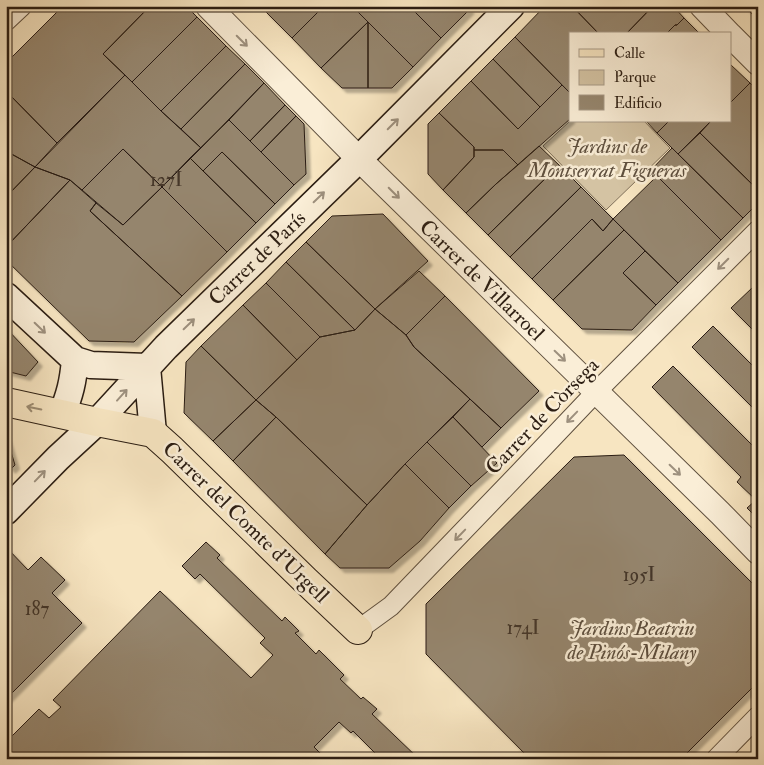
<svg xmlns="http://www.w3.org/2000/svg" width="764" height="765" font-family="'IM FELL Double Pica',serif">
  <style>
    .green { fill: #d4c3a3; stroke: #80705a }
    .building { fill: #95856d; stroke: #2b1d12; filter: url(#shadow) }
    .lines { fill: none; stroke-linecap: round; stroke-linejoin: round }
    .minor-casing { stroke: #5e4f3e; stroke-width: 21 }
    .tertiary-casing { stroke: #5e4f3e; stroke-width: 26 }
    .secondary-casing { stroke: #2b1d12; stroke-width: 29 }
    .primary-casing { stroke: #2b1d12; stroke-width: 30 }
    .minor { stroke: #faeed7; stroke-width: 19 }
    .tertiary { stroke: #faeed7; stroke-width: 24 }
    .secondary { stroke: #faeed7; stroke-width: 26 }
    .primary { stroke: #f7e5c1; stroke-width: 28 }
    .oneway { stroke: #9d907e }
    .oneway2 { stroke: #9b8b72 }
    .labels { text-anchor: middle; stroke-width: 5; stroke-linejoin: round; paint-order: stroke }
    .number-label { font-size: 19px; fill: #463729 }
    .park-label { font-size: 21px; font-style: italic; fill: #5e4f3e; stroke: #faeed7 }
    .street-label { font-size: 21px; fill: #2b1d12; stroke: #faeed7 }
  </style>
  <defs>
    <filter id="shadow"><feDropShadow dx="4.5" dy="4.5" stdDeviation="1" flood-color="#0004"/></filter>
  </defs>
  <rect width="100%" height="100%" fill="#f7e5c1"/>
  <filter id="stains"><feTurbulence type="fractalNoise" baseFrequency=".004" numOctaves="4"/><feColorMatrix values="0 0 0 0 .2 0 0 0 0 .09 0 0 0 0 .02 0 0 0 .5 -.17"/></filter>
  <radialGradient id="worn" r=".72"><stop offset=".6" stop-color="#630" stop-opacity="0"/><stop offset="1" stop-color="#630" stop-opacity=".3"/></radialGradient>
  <path class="green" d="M570,121H644L670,148L606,210L543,146Z"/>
  <path class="building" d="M63,6H150L103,54L125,75L57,143L6,91V63Z
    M150,6H186L197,17L132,82L103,54Z
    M267,6H324L292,38L264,10Z
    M324,6H352L368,22L321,68L292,38Z
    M361,6H409L441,38L413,67L357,11Z
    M409,6H467L470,9L441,38Z
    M545,6H572L599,34H570V93L515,37Z
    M572,6H653L626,34H599Z
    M653,6H673L684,18L677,25H675L666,34H626Z
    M745,6H758V20L745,7Z
    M197,17L226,46L161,111L132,82Z
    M684,18L700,34H666L675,25H677Z
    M368,22L413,67L392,88H368Z
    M368,22V88H342L321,68Z
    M515,37L562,85L540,107L493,59Z
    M226,46L245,64L181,129L161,111Z
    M493,59L540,107L518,129L471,81Z
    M245,64L264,83L201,148L181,129Z
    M730,64L750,83L730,103Z
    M125,75L161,111L201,148L162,187L123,149L82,190L70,180L35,167Z
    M471,81L518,129L562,85L570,93V119L518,165L503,150H474V147L439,113Z
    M264,83L285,105L250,141L229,120Z
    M750,83L758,91V190L700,133L711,121H730V103Z
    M6,91L57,143L35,167L6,151Z
    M285,105L296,116L261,152L250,141Z
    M439,113L474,147V157L443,190L428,174V124Z
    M296,116L304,124L306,174L294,185L261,152Z
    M229,120L294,185L275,204L222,152L203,171L190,158Z
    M646,121H669L657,133Z
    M669,121H711L678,154L657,133Z
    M700,133L758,190V203L743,218L678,154Z
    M539,146L559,165L488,235L466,213L496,184Z
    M672,148L743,218L721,240L651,170Z
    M123,149L162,187L123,225L82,190Z
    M474,150H503L518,165L496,184L466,213L443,190L474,157Z
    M6,151L35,167L6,197Z
    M222,152L275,204L256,223L203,171Z
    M190,158L256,223L227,252L162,187Z
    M559,165L581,187L510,257L488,235Z
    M35,167L70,180L6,247V197Z
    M657,176L721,240L678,283L613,219Z
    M70,180L96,203L90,211L182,296L134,342L89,341L6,260V247Z
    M162,187L227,252L182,296L90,211L96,203L123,225Z
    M581,187L613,219L603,231L592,219L532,279L510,257Z
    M383,214L428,261L375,309L306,242L332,216Z
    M592,219L603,231L613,219L624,230L553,300L532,279Z
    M624,230L645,251L623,273L656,305L632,330L582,329L553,300Z
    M306,242L375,309L355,330L286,262Z
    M645,251L678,283L656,305L623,273Z
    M286,262L355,330L320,337L266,283Z
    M419,271L445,296L406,335L375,309Z
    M266,283L320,337L297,360L243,305Z
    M753,287L758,292V335L731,308Z
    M445,296L539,391L501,428L414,347L406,335Z
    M243,305L297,360L256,400L201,346Z
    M375,309L406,335L414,347L470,399L405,464L367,505L276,417L256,400L320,337L355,330Z
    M713,326L758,371V413L692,347Z
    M6,328L38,362L26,376L6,371Z
    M201,346L256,400L213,441L184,413L186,362Z
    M673,366L758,451V519L747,508L756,500L737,482L741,477L652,387Z
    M470,399L501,428L482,447L453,417Z
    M256,400L276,417L233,461L213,441Z
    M276,417L367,505L325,554L233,461Z
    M453,417L497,463L471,486L427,442Z
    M6,435L15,465L11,469L6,464Z
    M427,442L471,486L449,508L405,464Z
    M624,455L758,589V682L681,759H530L426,654V604L574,457Z
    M405,464L449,508L420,541L389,568H340L325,554L367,505Z
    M206,542L220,555L217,558L282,621L285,617L299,631L295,633L316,654L319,650L344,675L340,679L361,699L363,697L377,709L372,714L419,759H381L353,731L351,733L339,722L314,747L326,759H287L284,756L281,759H6V742L39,709L49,718L61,707L53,700L160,591L251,678L273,655L260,643L265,638L200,574L195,579L182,566Z
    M6,547L28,570L41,557L65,580L52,593L82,623L6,699Z"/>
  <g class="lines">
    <defs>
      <path id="minor" d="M6,21L22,6
        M358,630L391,606L519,473L596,392L758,230
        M716,759L758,716"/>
      <path id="tertiary" d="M208,6L359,159L720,513L758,552
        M702,6L729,34
        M730,35L758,63"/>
      <path id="secondary" d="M6,296L75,360L91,365L147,367
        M147,367L153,433
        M62,414C70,394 73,382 75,360
        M6,511L58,458L97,422L166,347L359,159L511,6"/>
      <path id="primary" d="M6,402L97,422L153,433L172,450L305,580L358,630"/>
    </defs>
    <use href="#minor" class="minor-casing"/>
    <use href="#tertiary" class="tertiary-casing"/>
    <use href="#secondary" class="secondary-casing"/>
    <use href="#primary" class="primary-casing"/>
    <use href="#minor" class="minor"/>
    <use href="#tertiary" class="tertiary"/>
    <use href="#secondary" class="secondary"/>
    <use href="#primary" class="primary"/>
  </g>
  <defs><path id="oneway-shaft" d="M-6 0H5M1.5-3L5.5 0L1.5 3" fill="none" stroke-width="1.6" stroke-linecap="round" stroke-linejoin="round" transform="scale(1.25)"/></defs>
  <g class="oneway">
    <use href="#oneway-shaft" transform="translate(242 41) rotate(45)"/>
    <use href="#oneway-shaft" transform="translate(393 124) rotate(-45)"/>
    <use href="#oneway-shaft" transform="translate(394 193) rotate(45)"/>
    <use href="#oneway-shaft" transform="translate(319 197) rotate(-44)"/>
    <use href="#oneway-shaft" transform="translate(723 264) rotate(135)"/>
    <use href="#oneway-shaft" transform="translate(189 324) rotate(-44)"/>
    <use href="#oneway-shaft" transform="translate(40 328) rotate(44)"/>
    <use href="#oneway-shaft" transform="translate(560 356) rotate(44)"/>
    <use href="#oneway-shaft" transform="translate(122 395) rotate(-48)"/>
    <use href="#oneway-shaft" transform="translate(572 417) rotate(134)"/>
    <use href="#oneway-shaft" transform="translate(675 470) rotate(44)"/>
    <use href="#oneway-shaft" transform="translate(40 476) rotate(-46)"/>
    <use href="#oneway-shaft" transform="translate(460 535) rotate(134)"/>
  </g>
  <use class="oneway2" href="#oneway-shaft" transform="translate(34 408) rotate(-168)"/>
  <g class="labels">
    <g class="number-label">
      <text x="166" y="186">127I</text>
      <text x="639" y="581">195I</text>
      <text x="37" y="615">187</text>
      <text x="523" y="634">174I</text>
    </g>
    <g class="park-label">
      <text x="607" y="153">Jardins de<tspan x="607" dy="24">Montserrat Figueras</tspan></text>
      <text x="632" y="635">Jardins Beatriu<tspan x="632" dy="24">de Pinós-Milany</tspan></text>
    </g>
    <g class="street-label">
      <text transform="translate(257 258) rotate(-44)" y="7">Carrer de París</text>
      <text transform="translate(482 280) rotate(44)" y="7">Carrer de Villarroel</text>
      <text transform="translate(542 416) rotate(-46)" y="7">Carrer de Còrsega</text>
      <text transform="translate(246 522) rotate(44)" y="7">Carrer del Comte d'Urgell</text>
    </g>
  </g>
  <rect width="764" height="765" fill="none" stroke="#f7e5c1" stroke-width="25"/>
  <rect x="8" y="8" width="749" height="750" fill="none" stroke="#2b1d12" stroke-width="2.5"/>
  <rect x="12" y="12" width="739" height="740" fill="none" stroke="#2b1d12"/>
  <rect x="569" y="32" width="162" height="90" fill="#faeed7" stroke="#a79a88"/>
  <rect x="579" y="49" width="25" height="8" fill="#f7e5c1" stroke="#a79a88"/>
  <text x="614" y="58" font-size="15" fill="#2b1d12">Calle</text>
  <rect x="579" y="70" width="25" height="15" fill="#d4c3a3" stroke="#a79a88"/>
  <text x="614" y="82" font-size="15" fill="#2b1d12">Parque</text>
  <rect x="579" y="95" width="25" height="15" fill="#95856d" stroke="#a79a88"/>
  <text x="614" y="108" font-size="15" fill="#2b1d12">Edificio</text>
  <rect width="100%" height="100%" filter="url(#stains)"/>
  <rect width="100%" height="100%" fill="url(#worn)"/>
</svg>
